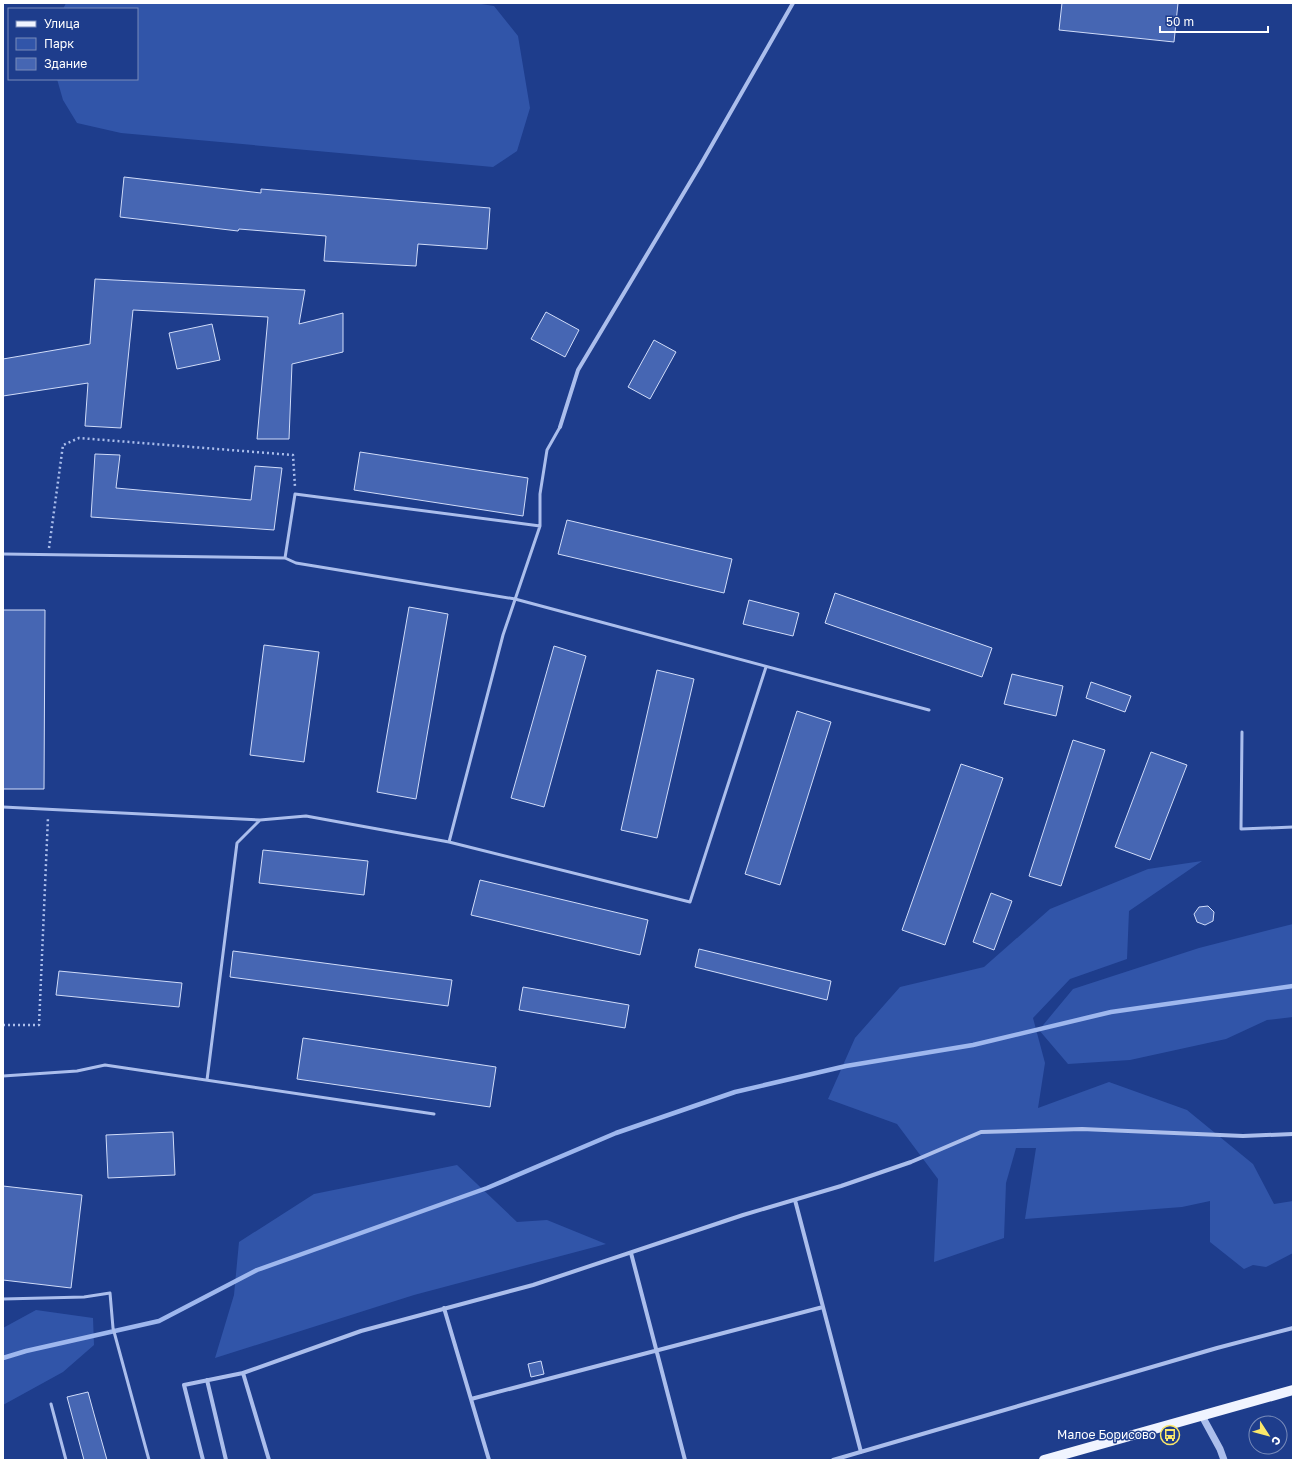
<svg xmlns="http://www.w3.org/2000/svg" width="1296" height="1463" font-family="'Golos Text',sans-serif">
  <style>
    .green { fill: #3155a9 }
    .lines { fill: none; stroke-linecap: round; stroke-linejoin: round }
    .stream { stroke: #9eb7ee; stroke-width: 4.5 }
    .building { fill: #4666b3; stroke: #d0dcf9 }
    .path { stroke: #abbeec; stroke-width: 2.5; stroke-dasharray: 2 3; stroke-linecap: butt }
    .service { stroke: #abbeec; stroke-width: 3 }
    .minor { stroke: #abbeec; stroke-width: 4 }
    .tertiary { stroke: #abbeec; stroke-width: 7 }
    .primary { stroke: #f0f4ff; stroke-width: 10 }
    .labels { text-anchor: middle; stroke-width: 3; stroke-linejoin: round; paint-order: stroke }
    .poi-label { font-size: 12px; fill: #fff; stroke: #1e3d8c; text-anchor: end }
  </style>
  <rect width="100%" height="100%" fill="#1e3d8c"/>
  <path class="green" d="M66,3H475L494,6L518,36L530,108L517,151L493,167L121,133L77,123L63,100L57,79H137V9H63Z
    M1202,861L1129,911L1127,959L1070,979L1033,1018L1045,1063L1038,1108L1109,1082L1187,1110L1253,1164L1274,1204L1293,1201V1253L1266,1267L1253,1265L1244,1269L1210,1242V1201L1182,1207L1025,1219L1036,1148H1016L1006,1183L1004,1238L934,1262L938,1179L897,1124L828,1099L855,1038L900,987L984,967L1050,909L1148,869Z
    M1293,924V1017L1267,1020L1226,1039L1130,1060L1068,1064L1039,1030L1073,989L1199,948Z
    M457,1165L517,1222L547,1220L606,1244L414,1295L215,1358L234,1295L239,1242L314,1194Z
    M36,1310L93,1318L94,1345L63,1372L3,1405V1328Z"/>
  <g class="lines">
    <path class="stream" d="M3,1358L26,1351L159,1321L257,1270L487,1188L616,1133L735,1092L846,1066L973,1045L1111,1012L1293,986"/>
  </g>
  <path class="building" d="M1062,3H1178L1174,42L1059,30Z
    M124,177L261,193V189L490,208L487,249L418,244L416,266L324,261L326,236L239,229L238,231L120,217Z
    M95,279L305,290L299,324L343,313V352L292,364L289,439H257L268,317L133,310L121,428L85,426L88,383L3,396V359L90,344Z
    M546,312L579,330L565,357L531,339Z
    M212,324L220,360L177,369L169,333Z
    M654,340L676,352L650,399L628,387Z
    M360,452L528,478L523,516L354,490Z
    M95,454L120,455L116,488L251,500L255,466L282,468L274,530L91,517Z
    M567,520L732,559L724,593L558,554Z
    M835,593L992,648L982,677L825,623Z
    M749,600L799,613L793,636L743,624Z
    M409,607L448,614L416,799L377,792Z
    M3,610H45L44,789H3Z
    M264,645L319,652L304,762L250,755Z
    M554,646L586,656L544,807L511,798Z
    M657,670L694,679L657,838L621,830Z
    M1012,674L1063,686L1056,716L1004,704Z
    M1091,682L1131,696L1125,712L1086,698Z
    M797,711L831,722L780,885L745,874Z
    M1073,740L1105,750L1061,886L1029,876Z
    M1151,752L1187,765L1150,860L1115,847Z
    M961,764L1003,778L945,945L902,930Z
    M263,850L368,861L364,895L259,883Z
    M480,880L648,920L640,955L471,915Z
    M991,893L1012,901L994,950L973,942Z
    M1208,906L1214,912L1213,921L1205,925L1197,922L1194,914L1199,907Z
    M699,949L831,981L827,1000L695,967Z
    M233,951L452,980L448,1006L230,977Z
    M59,971L182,983L179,1007L56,995Z
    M523,987L629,1005L625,1028L519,1010Z
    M303,1038L496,1067L490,1107L297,1079Z
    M173,1132L175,1175L108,1178L106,1135Z
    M3,1186L82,1195L71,1288L3,1280Z
    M541,1361L544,1374L531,1377L528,1364Z
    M88,1392L94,1414L107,1460H84L67,1397Z"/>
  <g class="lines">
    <path class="path" d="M49,548L63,445L79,438L293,455L295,487
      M3,1025H39L48,817"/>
    <path class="service" d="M540,526L295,494L285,558L296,563L515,599L929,710
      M3,554L285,558
      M1242,732L1241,829L1293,827
      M3,807L260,820
      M449,842L690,902L766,667
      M3,1076L77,1071L105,1065L434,1114
      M207,1080L237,843L260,820L306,816L449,842L503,635L540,526V494L547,450L560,427
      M3,1299L84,1297L110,1293L113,1328L149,1460
      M51,1404L66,1460"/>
    <path class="minor" d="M560,427L578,370L701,164L793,3
      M795,1200L861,1452
      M631,1253L685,1460
      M444,1308L489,1460
      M243,1373L361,1331L533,1285L743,1215L841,1186L911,1162L981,1132L1082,1129L1243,1136L1293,1134
      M207,1380L226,1460
      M471,1399L823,1307
      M203,1460L184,1385L243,1373L269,1460
      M833,1460L1217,1348L1293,1328"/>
    <path class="tertiary" d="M1202,1416L1220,1449L1224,1460"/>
    <path class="primary" d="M1044,1460L1293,1390"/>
  </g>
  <defs>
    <symbol id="bus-ring" viewBox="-11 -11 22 22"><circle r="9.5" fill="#1e3d8c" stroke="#fbe86a" stroke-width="1.5"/><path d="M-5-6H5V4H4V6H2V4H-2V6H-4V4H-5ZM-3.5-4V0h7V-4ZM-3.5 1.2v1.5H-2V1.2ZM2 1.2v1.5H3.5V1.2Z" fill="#fbe86a"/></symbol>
  </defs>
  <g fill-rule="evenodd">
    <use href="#bus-ring" x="1159" y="1424" width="22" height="22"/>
  </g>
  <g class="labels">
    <g class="poi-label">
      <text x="1156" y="1439">Малое Борисово</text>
    </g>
  </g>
  <rect width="1296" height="1463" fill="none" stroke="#ffffff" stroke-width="8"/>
  <rect x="8" y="8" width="130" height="72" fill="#1e3d8c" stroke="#788bba"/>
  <rect x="16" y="21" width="20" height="6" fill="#f0f4ff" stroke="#788bba"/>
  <text x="44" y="28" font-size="12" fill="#ffffff">Улица</text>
  <rect x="16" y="38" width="20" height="12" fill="#3155a9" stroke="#788bba"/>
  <text x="44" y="48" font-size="12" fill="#ffffff">Парк</text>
  <rect x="16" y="58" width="20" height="12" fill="#4666b3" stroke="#788bba"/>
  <text x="44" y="68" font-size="12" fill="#ffffff">Здание</text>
  <g transform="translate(1268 1435) rotate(126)"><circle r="19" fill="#1e3d8c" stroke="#788bba"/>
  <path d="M0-3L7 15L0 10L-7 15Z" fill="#fbe86a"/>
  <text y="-6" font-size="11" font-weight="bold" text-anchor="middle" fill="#ffffff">С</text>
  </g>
  <path d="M1160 26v6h108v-6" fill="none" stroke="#ffffff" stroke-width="2"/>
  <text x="1166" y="26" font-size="12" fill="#ffffff" stroke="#1e3d8c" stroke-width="3" paint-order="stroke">50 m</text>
</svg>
